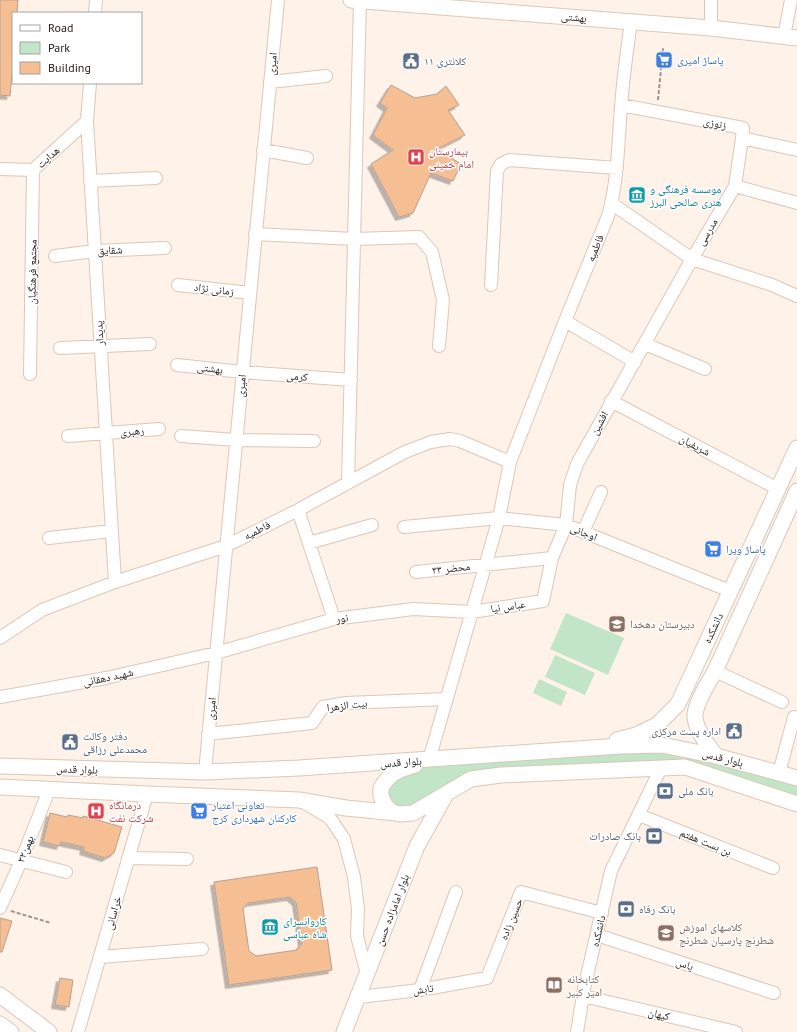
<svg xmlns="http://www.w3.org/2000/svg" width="797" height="1032" font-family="'PT Sans','Noto Naskh Arabic',sans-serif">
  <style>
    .green { fill: #c1e5c6 }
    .building { fill: #f6be93; stroke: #b4a192; fill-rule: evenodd; filter: url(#shadow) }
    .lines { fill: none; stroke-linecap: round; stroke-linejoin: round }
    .minor-casing { stroke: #dbc7b7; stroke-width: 14 }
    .major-casing { stroke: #dbc7b7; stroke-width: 17 }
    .path { stroke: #a0958d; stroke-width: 2; stroke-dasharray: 4 2; stroke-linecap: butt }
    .minor { stroke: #fff; stroke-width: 12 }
    .major { stroke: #fff; stroke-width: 15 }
    .labels { text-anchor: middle; stroke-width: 3; stroke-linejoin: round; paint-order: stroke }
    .street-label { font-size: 11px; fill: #231b16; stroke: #fff }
    .shop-label { font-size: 11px; fill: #366cbe; stroke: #fff; text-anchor: start }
    .service-label { font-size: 11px; fill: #4e5e75; stroke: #fff; text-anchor: start }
    .health-label { font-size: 11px; fill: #be3a42; stroke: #fff; text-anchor: start }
    .culture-label { font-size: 11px; fill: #0d838f; stroke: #fff; text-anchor: start }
    .education-label { font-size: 11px; fill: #785e54; stroke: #fff; text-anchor: start }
  </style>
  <defs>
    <filter id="shadow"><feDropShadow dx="-3.5" dy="3.5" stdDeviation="0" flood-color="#0004"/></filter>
  </defs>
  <rect width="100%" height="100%" fill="#fff2e8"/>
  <path class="green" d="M566,613L624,638L608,675L550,649Z
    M555,655L595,673L585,695L545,677Z
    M539,679L567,692L561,706L533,693Z
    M665,750L797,786V799L685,762L486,773L414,805L400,806L395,804L389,796V790L393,781L422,766Z"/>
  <path class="building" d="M0,0H18L17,13H13V62L10,96L0,95Z
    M391,85L415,98L437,94L446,86L459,105L448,110L465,135L437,149L461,164L453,181L431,173L413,213L399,217L371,164L393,150L373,135L387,108L380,103Z
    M50,813L67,817L68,815L83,818V816L122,827L114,853L105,858L83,851L84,847L61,842L60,846L43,842Z
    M317,867L332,970L229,985L214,882ZM290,897L296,902L302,943L297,950L256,956L249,951L243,909L248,903Z
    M0,918L12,921L2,952H0Z
    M60,978L73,980L69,1007L55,1005Z"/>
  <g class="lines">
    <defs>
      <path id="minor" d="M95,13L96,0
        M711,28V0
        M784,36L791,0
        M270,82L326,76
        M90,83L87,121L115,582
        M621,105L743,128L742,138L797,150
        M263,150L307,158
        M0,169L33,170L87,121
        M90,181L156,178
        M735,186L797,203
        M611,203L692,259L735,186L742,138
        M255,234L354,239L419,237L432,252L443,300L439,346
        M55,256L95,251L165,248
        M178,285L250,293
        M491,285L497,171L501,164L509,160L617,168
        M565,321L635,362
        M645,344L705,369
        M60,348L150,344
        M177,365L242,372L351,380
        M30,374L33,170
        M611,401L778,489
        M68,436L159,429
        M181,436L236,440L314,441
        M348,483L360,1
        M298,510L334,619
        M404,527L499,518L566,525L730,591
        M583,532L601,492
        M49,538L111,531
        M309,543L372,525
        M416,572L552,558
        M0,638L42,610L115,582L226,546L298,510L405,452L431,442L450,439L460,441L510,462
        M715,671L782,702
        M0,697L106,678L216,653L334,619L413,609L472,612L543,601L552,558L566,525L570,485L577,464L692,259L772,285L797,296
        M208,734L312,723L323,707L346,703L447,699
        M429,760L499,518L510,462L565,321L608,216C618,181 618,144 621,107C623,79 627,50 631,22
        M205,772L278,0
        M779,773L794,717
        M305,803L330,818L344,839L354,877L358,909L357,936L367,974
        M639,815L773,868
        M0,855L66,872
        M128,858L187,859
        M0,908L21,861L49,790
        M597,935L774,993
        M100,957L202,949
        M420,990L456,892
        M583,996L736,1032
        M359,997L420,990L487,978L521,892L602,913
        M78,1032L147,794
        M577,1032L584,989L611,871L661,768"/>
      <path id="major" d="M351,0L711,28L797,38
        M617,740L636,735L657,725L678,704L797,448
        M716,756C708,745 696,731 695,717C694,705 709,682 715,671L797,491
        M415,765L400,770L391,775L384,783L381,788V796L384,804L392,812L400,814L413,813L471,779L501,775L685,767L797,804
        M0,766L205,772L299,768L620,746L662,745L716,756L797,778
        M0,787L147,794L299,800L346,808L396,813
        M0,995L49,1032
        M0,1024L11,1032
        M344,1032L417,846L446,794"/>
    </defs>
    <use href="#minor" class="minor-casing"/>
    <use href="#major" class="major-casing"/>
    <path class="path" d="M658,100L663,48
      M11,911L51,923"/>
    <use href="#minor" class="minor"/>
    <use href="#major" class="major"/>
  </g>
  <defs>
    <symbol id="supermarket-square" viewBox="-11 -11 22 22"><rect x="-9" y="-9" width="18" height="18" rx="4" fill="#3f7fe0" stroke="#fff"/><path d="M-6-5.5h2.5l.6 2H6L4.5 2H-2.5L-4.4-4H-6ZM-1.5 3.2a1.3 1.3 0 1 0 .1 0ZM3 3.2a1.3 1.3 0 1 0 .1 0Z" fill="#fff"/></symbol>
    <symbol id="civic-square" viewBox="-11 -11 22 22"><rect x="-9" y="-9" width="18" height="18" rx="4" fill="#5c6f8a" stroke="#fff"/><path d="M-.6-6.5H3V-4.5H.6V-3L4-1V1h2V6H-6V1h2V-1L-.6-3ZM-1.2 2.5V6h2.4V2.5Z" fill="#fff"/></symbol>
    <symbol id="hospital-square" viewBox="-11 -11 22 22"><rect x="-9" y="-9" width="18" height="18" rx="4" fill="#e0444e" stroke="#fff"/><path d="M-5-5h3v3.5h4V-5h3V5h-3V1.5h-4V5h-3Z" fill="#fff"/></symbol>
    <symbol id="museum-square" viewBox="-11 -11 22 22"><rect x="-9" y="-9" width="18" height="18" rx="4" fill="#0f9aa8" stroke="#fff"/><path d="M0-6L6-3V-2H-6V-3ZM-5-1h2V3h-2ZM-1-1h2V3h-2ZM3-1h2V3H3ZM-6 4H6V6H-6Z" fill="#fff"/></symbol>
    <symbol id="school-square" viewBox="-11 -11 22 22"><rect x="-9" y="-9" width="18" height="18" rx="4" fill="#8d6e63" stroke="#fff"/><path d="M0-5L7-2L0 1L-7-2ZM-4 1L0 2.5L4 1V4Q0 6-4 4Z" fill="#fff"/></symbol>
    <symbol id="bank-square" viewBox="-11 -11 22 22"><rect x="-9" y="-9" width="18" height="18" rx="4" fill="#5c6f8a" stroke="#fff"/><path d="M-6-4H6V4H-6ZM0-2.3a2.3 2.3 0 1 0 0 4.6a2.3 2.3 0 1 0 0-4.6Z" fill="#fff"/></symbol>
    <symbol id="library-square" viewBox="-11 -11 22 22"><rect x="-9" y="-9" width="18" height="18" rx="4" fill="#8d6e63" stroke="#fff"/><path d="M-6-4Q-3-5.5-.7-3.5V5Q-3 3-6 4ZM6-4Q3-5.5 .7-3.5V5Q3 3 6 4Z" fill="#fff"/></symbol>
  </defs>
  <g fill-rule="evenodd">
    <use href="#supermarket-square" x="654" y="50" width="20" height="20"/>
    <use href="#civic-square" x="401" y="51" width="20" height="20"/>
    <use href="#hospital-square" x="406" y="147" width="20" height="20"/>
    <use href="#museum-square" x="627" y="185" width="20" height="20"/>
    <use href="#supermarket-square" x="703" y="539" width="20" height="20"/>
    <use href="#school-square" x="607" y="614" width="20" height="20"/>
    <use href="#civic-square" x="724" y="721" width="20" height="20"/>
    <use href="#civic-square" x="60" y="732" width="20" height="20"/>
    <use href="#bank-square" x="655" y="781" width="20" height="20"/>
    <use href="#hospital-square" x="86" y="801" width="20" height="20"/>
    <use href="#supermarket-square" x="189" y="801" width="20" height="20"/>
    <use href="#bank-square" x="644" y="826" width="20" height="20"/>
    <use href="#bank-square" x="616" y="899" width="20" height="20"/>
    <use href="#museum-square" x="260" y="917" width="20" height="20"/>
    <use href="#school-square" x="656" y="923" width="20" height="20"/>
    <use href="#library-square" x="544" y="975" width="20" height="20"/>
  </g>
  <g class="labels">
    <g class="street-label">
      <text transform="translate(574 17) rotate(5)" y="4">بهشتی</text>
      <text transform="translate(272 64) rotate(-85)" y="4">امیری</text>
      <text transform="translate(715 123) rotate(11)" y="4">زنوزی</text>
      <text transform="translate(48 157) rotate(-42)" y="4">هدایت</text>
      <text transform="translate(707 232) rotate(-59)" y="4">مدرسی</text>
      <text transform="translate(595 248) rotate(-68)" y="4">فاطمیه</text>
      <text transform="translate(110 250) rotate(-3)" y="4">شقایق</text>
      <text transform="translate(32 272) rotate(-89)" y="4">مجتمع فرهنگیان</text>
      <text transform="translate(214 289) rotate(7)" y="4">زمانی نژاد</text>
      <text transform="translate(99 333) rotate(-93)" y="4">پدیدار</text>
      <text transform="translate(210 368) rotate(7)" y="4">بهشتی</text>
      <text transform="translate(297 376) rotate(4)" y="4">کرمی</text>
      <text transform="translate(241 386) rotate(-85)" y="4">امیری</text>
      <text transform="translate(599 423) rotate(-61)" y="4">افشین</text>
      <text transform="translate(132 431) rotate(-5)" y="4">رهبری</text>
      <text transform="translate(695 445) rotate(28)" y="4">شریفیان</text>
      <text transform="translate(257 530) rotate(-27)" y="4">فاطمیه</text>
      <text transform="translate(584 532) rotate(22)" y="4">اوجانی</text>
      <text transform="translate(451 568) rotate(-6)" y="4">محضر ۳۳</text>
      <text transform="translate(508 606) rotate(-8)" y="4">عباس نیا</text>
      <text transform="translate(342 618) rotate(-8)" y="4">نور</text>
      <text transform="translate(713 628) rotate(-65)" y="4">دانشکده</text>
      <text transform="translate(108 677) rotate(-12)" y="4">شهید دهقانی</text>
      <text transform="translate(347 705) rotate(-7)" y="4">بیت الزهرا</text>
      <text transform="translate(211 709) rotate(-85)" y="4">امیری</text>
      <text transform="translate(723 758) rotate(14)" y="4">بلوار قدس</text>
      <text transform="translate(401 762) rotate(-4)" y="4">بلوار قدس</text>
      <text transform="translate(77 769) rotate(2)" y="4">بلوار قدس</text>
      <text transform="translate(706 842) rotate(22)" y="4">بن بست هفتم</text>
      <text transform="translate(25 849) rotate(-68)" y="4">۲۲بهمن</text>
      <text transform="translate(392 910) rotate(-69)" y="4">بلوار امامزاده حسن</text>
      <text transform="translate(113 913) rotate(-74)" y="4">خراسانی</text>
      <text transform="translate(511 919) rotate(-68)" y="4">حسین زاده</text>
      <text transform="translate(598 931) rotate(-77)" y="4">دانشکده</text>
      <text transform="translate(685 964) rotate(18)" y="4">یاس</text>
      <text transform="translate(423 989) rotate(-9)" y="4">تابش</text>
      <text transform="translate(659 1014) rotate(13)" y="4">کیهان</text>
    </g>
    <g class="shop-label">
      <text x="677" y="64">پاساژ امیری</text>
      <text x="726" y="553">پاساژ ویرا</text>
      <text x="212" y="809">تعاونی اعتبار<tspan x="212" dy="13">کارکنان شهرداری کرج</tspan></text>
    </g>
    <g class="service-label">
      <text x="424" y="65">کلانتری ۱۱</text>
      <text x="721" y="735" text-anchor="end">اداره پست مرکزی</text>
      <text x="83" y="740">دفتر وکالت<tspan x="83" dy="13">محمدعلی رزاقی</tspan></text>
      <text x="678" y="795">بانک ملی</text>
      <text x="641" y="840" text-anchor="end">بانک صادرات</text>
      <text x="639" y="913">بانک رفاه</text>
    </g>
    <g class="health-label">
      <text x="429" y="155">بیمارستان<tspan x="429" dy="13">امام خمینی</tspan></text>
      <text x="109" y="809">درمانگاه<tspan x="109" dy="13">شرکت نفت</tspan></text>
    </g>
    <g class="culture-label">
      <text x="650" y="193">موسسه فرهنگی و<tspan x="650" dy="13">هنری صالحی البرز</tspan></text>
      <text x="283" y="925">کاروانسرای<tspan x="283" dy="13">شاه عباسی</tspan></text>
    </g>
    <g class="education-label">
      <text x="630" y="628">دبیرستان دهخدا</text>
      <text x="679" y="931">کلاسهای اموزش<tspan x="679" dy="13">شطرنج پارسیان شطرنج</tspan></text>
      <text x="567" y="983">کتابخانه<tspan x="567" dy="13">امیر کبیر</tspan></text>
    </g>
  </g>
  <rect x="12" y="12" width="130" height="72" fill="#ffffff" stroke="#a7a4a2"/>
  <rect x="20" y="25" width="20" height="6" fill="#ffffff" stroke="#a7a4a2"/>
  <text x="48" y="32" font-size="12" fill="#231b16">Road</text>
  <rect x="20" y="42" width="20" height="12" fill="#c1e5c6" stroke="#a7a4a2"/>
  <text x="48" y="52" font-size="12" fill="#231b16">Park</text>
  <rect x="20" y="62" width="20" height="12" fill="#f6be93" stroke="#a7a4a2"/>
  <text x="48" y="72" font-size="12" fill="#231b16">Building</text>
</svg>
